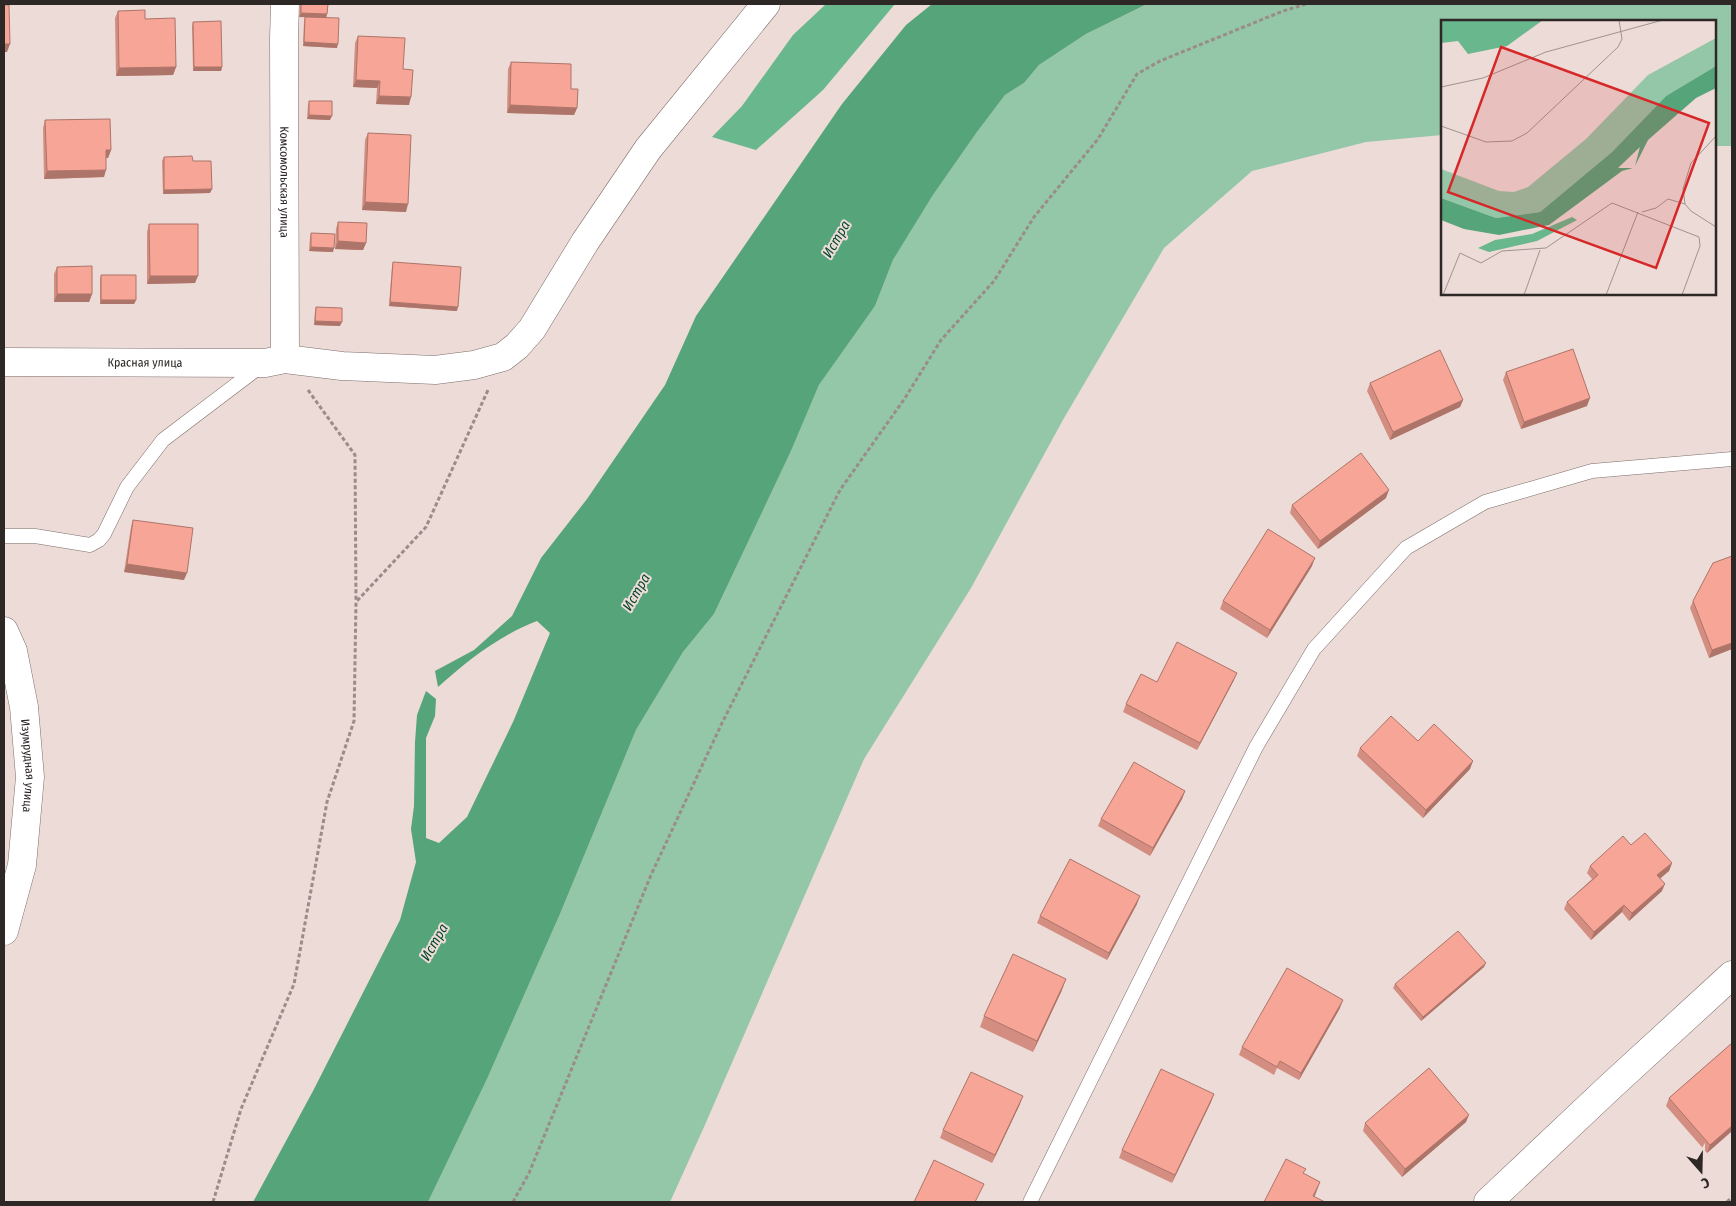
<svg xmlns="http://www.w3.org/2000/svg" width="1736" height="1206" font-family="'Fira Sans Condensed',sans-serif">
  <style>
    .green { fill: #94c6a8 }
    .forest { fill: #69b78c }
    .water { fill: #56a47a }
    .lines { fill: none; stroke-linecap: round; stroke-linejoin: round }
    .lane-casing { stroke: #7d6e6b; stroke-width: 15 }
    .street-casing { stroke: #7d6e6b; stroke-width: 29 }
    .path { stroke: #998c89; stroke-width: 3; stroke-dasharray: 4 2.5; stroke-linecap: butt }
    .lane { stroke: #fff; stroke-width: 14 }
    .street { stroke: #fff; stroke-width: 28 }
    .wall { fill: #d48e81 }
    .shaded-wall { fill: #ad7469 }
    .building { fill: #f7a596; stroke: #ad7469 }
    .labels { text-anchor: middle; stroke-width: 4; stroke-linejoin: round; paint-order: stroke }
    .street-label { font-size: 12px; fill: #2d2725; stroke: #ecdbd7 }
    .water-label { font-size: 14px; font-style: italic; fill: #05472b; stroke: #ecdbd7 }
    .inset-road { fill: none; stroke: #a09390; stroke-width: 1 }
    .view { fill: #d62828; fill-opacity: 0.15; stroke: #d62828; stroke-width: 2.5 }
    .inset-edge { fill: none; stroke: #2d2725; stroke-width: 2.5 }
  </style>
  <rect width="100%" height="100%" fill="#ecdbd7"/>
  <path class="green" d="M1147,4H1732V146H1715V21H1442V135L1366,142L1252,171L1164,248L1064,418L971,588L864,759L704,1127L670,1202H428L487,1079L560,914L636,730L683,652L714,614L791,451L819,385L875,306L893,260L933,195L977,132L1005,95L1024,83L1039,65L1086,34Z"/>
  <path class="forest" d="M826,4H895L823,90L756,150L712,137L742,106L793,35Z"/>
  <path class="water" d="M932,4H1147L1086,34L1039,65L1024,83L1005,95L977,132L933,195L893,260L875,306L819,385L791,451L714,614L683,652L636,730L560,914L487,1079L428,1202H253L313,1091L400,920L416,862L411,829L414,806L415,742L417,715L426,691L436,699L435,716L426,738V838L439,843L467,817L513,722L550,633L537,621C500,635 467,661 438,687L435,671L474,650L512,616L541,558L587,499L665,385L696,316L842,104L906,25Z"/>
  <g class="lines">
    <defs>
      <path id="lane" d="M4,536H35L90,545L99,540L104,534L127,487L163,440L262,365
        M1030,1202L1256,747L1314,649L1406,548L1485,502L1592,471L1732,459"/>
      <g id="street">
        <path id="s1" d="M285,4L284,38L285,359"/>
        <path id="s2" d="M4,362L265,363L285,359L342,366L435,370L474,365L503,357L517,346L532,329L585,242L648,149L766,4"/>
        <path id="s3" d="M4,631L13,651L24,707L30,777L22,865L4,931"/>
        <path d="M1488,1202L1611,1086L1732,975"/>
      </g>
    </defs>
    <use href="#lane" class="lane-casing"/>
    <use href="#street" class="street-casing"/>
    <path class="path" d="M308,390L355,455L356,601
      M213,1202L241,1109L294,984L327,802L354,721L356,602L426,527L488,390
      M513,1202L529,1173L651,875L722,723L840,490L905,398L941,340L994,281L1034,217L1098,139L1137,74L1160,61L1283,11L1306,4
      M1727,1202L1732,1197"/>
    <use href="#lane" class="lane"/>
    <use href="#street" class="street"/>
  </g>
  <path class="wall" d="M300,4H328L327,14L326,18L337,48L303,46L304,21L305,17H299Z
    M118,11L145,19L176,67L173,75L116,76L115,18Z
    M193,22L222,67L221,71H193L192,26Z
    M358,36L403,69L409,105L376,104L377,88L353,87L355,43Z
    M511,62L571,89L577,108L574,115L507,113L508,69Z
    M309,101L330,120L307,119L308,105Z
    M45,120L111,150L108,158H106L104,177L44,179L43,128Z
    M368,133L406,212L362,210L365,140Z
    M164,157L193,161L212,189L210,193L163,194L162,161Z
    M338,222L366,243L363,250L335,249L336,229Z
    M149,224L195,283L147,284V232Z
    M311,233L333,252L309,251L310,237Z
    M393,262L457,311L389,306L392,266Z
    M57,267L92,294L89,302H54V274Z
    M101,275L136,300L134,304H100V279Z
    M316,307L340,326L314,325L315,311Z
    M1506,372L1587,406L1521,429L1503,380Z
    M1370,383L1463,400L1460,407L1390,440L1367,391Z
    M1386,498L1318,549L1290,513L1292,505Z
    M133,520L184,580L124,572L131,527Z
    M1312,566L1267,638L1220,609L1223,601Z
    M1693,601L1732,649L1709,658L1690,608Z
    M1234,680L1197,750L1123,712L1126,704L1157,682Z
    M1360,748L1470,769L1423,818L1357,756Z
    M1185,791L1182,799L1150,856L1098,826L1101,819Z
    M1631,845L1672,863L1669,871L1660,878L1662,891L1629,921L1622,912L1591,940L1564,909L1567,902L1592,879L1587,873L1590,866Z
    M1137,904L1107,960L1037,923L1040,916Z
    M1484,967L1421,1021L1393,988L1395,984Z
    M1062,990L1033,1052L980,1027L984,1016Z
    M1340,1008L1299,1080L1277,1068L1274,1075L1239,1055L1242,1047Z
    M1732,1043V1131L1707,1153L1666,1106L1669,1098Z
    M1214,1094L1211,1102L1172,1183L1119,1158L1122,1150Z
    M1020,1104L992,1163L940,1138L943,1130Z
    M1466,1122L1402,1177L1363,1131L1365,1123Z"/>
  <path class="shaded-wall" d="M301,13L327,14L326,18L299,17Z
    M304,42L338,44L337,48L303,46Z
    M4,44H10L7,52H4Z
    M176,67L173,75L116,76L119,68Z
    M194,67H222L221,71H193Z
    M356,80L380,81L377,88L353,87Z
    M379,96L411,97L409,105L376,104Z
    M510,105L577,108L574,115L507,113Z
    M309,115L332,116L330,120L307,119Z
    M106,150H111L108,158H103Z
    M106,170L104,177L44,179L47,171Z
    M212,189L210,193L163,194L164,190Z
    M365,202L408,204L406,212L362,210Z
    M338,241L366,243L363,250L335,249Z
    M311,247L334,248L333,252L309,251Z
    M150,276H198L195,283L147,284Z
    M57,294H92L89,302H54Z
    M101,300H136L134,304H100Z
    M390,302L458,307L457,311L389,306Z
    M315,321L342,322L340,326L314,325Z
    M1590,398L1587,406L1521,429L1524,422Z
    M1463,400L1460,407L1390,440L1393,432Z
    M1389,490L1386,498L1318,549L1320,541Z
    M1315,558L1312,566L1267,638L1270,630Z
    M127,564L187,573L184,580L124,572Z
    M1732,643V649L1709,658L1712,650Z
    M1237,673L1234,680L1197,750L1200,743Z
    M1473,761L1470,769L1423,818L1426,810Z
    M1185,791L1182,799L1150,856L1153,848Z
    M1672,863L1669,871L1655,883L1657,875Z
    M1665,884L1662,891L1629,921L1632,913Z
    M1140,896L1137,904L1107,960L1109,953Z
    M1624,905L1622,912L1591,940L1594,932Z
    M1486,963L1484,967L1421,1021L1423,1017Z
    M1066,979L1062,990L1033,1052L1037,1041Z
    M1343,1000L1340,1008L1299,1080L1301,1073Z
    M1214,1094L1211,1102L1172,1183L1175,1175Z
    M1023,1096L1020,1104L992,1163L995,1155Z
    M1469,1115L1466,1122L1402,1177L1405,1169Z
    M1732,1126V1131L1707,1153L1710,1145Z
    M1320,1182L1316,1193L1312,1202L1313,1196Z"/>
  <path class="building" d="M301,4H328L327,14L301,13Z
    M4,5H9L10,44H4Z
    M145,10V19L175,18L176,67L119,68L118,11Z
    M305,17L339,18L338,44L304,42Z
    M221,21L222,67H194L193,22Z
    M358,36L405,38L403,69L413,70L411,97L379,96L380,81L356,80Z
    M511,62L571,64V89H578L577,108L510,105Z
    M309,101H332V116L309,115Z
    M110,119L111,150H106V170L47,171L45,120Z
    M368,133L411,135L408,204L365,202Z
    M192,156L193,161H211L212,189L164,190V157Z
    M338,222L367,223L366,243L338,241Z
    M149,224H198V276H150Z
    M311,233L335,234L334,248L311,247Z
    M393,262L461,267L458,307L390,302Z
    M92,266V294H57V267Z
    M101,275H136V300H101Z
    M316,307L342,308V322L315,321Z
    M1573,349L1590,398L1524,422L1506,372Z
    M1440,350L1463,400L1393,432L1370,383Z
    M1361,453L1389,490L1320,541L1292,505Z
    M133,520L193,528L187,573L127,564Z
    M1268,529L1315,558L1270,630L1223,601Z
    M1732,556V643L1712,650L1693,601L1713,563Z
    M1177,642L1237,673L1200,743L1126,704L1141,674L1157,682Z
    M1391,716L1418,741L1434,724L1473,761L1426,810L1360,748Z
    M1134,762L1185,791L1153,848L1101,819Z
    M1645,833L1672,863L1657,875L1665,884L1632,913L1624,905L1594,932L1567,902L1598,875L1590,866L1623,836L1631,845Z
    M1070,859L1140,896L1109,953L1040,916Z
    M1458,931L1486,963L1423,1017L1395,984Z
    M1013,954L1066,979L1037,1041L984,1016Z
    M1287,968L1343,1000L1301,1073L1280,1061L1277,1067L1242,1047Z
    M1732,1043V1126L1710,1145L1669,1098Z
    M1429,1068L1469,1115L1405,1169L1365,1123Z
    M1161,1069L1214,1094L1175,1175L1122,1150Z
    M971,1072L1023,1096L995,1155L943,1130Z
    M1286,1159L1306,1169L1303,1173L1320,1182L1313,1196L1325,1202H1264Z
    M934,1160L984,1184L975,1202H914Z"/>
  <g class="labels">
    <g class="street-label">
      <text dy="4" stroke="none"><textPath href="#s1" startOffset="178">Комсомольская улица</textPath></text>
      <text dy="4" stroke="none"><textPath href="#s2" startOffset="141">Красная улица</textPath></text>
      <text dy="4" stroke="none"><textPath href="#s3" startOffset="138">Изумрудная улица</textPath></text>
    </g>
    <g class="water-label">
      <text transform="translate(836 239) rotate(-60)" y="5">Истра</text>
      <text transform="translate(636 592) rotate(-60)" y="5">Истра</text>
      <text transform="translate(434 942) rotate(-60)" y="5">Истра</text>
    </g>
  </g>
  <g transform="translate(1441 20)">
    <rect width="275" height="275" fill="#ecdbd7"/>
    <path d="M275,18V46L225,76L171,132L99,192L55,198L0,178V149L58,171L73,172L87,167L145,119L207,55Z" fill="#94c6a8"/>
    <path d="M0,0H102L66,26L27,34L17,21L0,23ZM131,197L136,200L96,221L48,232L37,228L54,220L91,214Z" fill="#69b78c"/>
    <path d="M275,46V68L255,78L207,120L194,146L199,127L177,148H192L181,151L108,205L58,215L23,209L0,200V178L55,198L99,192L171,132L225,76Z" fill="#56a47a"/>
    <path class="inset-road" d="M0,67L42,58L105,32L222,0M0,106L45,122L71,121L86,113L177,27L181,19L178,0M275,116L250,143L242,169L244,184L250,191L275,207M201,192L215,188L227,179L244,184M2,275L19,233L40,243L61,231L105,228L171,183L258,217L259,226L241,275M83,275L99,230M165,275L197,192"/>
    <path class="view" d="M60,27L268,103L215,248L7,172Z"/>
    <rect width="275" height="275" class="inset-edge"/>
  </g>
  <rect width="1736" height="1206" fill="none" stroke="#2d2725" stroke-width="10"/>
  <g transform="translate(1701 1171) rotate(160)" stroke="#ecdbd7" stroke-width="4" paint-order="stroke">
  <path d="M0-4L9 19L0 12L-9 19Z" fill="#2d2725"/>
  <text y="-8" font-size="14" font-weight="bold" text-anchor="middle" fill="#2d2725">С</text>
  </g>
</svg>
